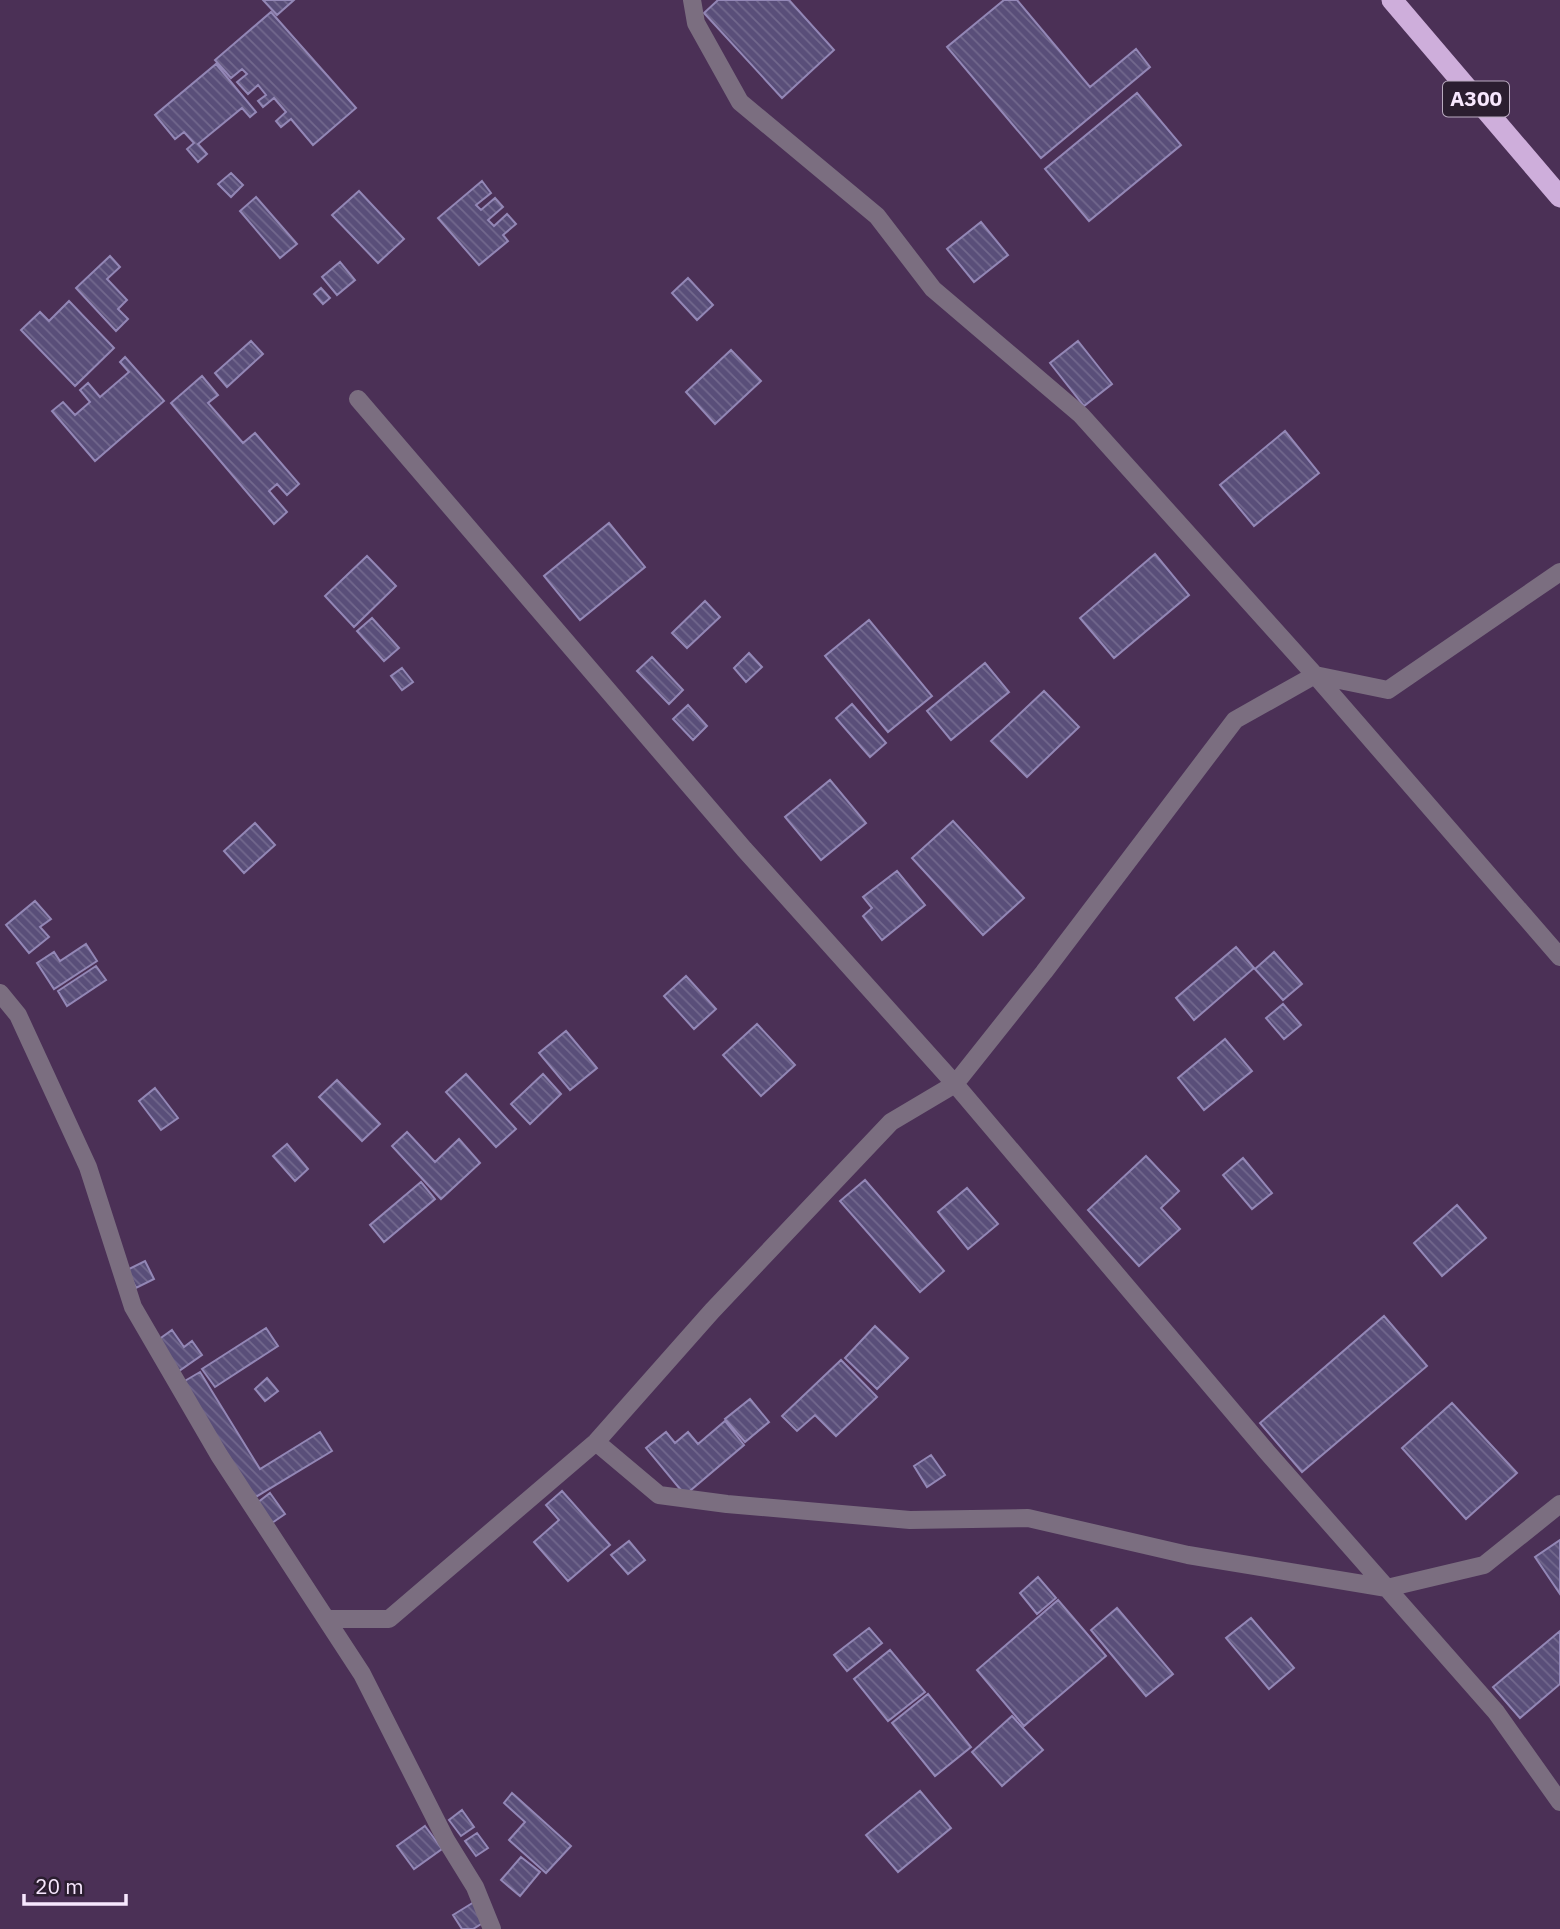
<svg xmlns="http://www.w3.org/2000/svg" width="1560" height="1929" font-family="'IBM Plex Sans',sans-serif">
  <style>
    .building { fill: url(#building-back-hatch); stroke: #9387b6; stroke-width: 2 }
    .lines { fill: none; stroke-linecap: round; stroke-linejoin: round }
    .minor { stroke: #7b6e80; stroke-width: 18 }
    .highway { stroke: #ceaedb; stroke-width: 21 }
    .labels { text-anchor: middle; stroke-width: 6; stroke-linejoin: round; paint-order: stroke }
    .shield { fill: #2b1e30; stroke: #baabc0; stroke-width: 2 }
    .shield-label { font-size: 21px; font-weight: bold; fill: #f7e7fe }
  </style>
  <defs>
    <pattern id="building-back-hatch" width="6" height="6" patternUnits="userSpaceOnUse" patternTransform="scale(1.75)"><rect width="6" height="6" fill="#594e79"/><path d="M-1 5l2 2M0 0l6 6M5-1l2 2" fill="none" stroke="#72688d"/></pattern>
  </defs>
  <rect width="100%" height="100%" fill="#4b3056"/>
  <path class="building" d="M263,0H294L277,15Z
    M718,0H789L834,50L782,98L704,13Z
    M1004,0H1017L1090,87L1136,49L1150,67L1041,158L947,47Z
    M271,12L356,108L313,145L291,119L281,127L276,121L286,112L274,98L263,107L258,101L266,95L258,85L248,94L237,82L247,74L242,69L231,78L215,60Z
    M216,64L256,112L250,117L242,108L198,144L207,154L198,162L187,149L194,143L184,132L175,139L155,115Z
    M1137,93L1181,145L1089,221L1045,169Z
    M231,173L243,185L231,197L218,184Z
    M482,181L491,193L476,205L481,210L495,198L503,207L488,220L494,226L507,214L516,224L503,235L508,241L479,265L438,218Z
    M359,191L404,239L378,263L332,215Z
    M256,197L297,244L280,258L240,211Z
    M981,222L1008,255L974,282L947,249Z
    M110,256L120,267L107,279L127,300L118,309L128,319L116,331L76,288Z
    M340,262L355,280L337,295L322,277Z
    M688,278L713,305L697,320L672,293Z
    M321,288L330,298L323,304L314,294Z
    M69,301L114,348L75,386L21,330L40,312L49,321Z
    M251,341L263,354L227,387L215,373Z
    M1078,341L1112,384L1084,406L1050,363Z
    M731,350L761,381L715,424L686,392Z
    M125,357L164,401L95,461L52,411L63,402L75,415L90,402L80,390L88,383L100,397L129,372L120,362Z
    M202,376L218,395L208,403L243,443L255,433L299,484L287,495L277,484L269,491L287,512L274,524L171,403Z
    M1285,431L1319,473L1254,526L1220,485Z
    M609,523L645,567L580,620L544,576Z
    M1155,554L1189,595L1114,658L1080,618Z
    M367,556L396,586L354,627L325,596Z
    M705,601L720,617L687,648L672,633Z
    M372,618L399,648L384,661L357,631Z
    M869,620L932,696L888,732L825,656Z
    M749,653L762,667L746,682L734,668Z
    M652,657L683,690L669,704L637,671Z
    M985,663L1009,692L951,740L927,711Z
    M402,668L413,682L402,690L391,676Z
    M1044,691L1079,727L1027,777L991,741Z
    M852,704L886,743L870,757L836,718Z
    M688,705L707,726L693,740L673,719Z
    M830,780L866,823L821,860L785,817Z
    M953,821L1024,898L983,935L912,858Z
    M255,823L275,845L244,873L224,851Z
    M897,871L925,905L882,940L863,916L872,908L863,897Z
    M35,901L51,919L40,927L49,937L29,953L6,925Z
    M86,944L97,961L54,989L37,963L54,952L60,961Z
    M1236,947L1254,968L1194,1020L1176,998Z
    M1274,952L1302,984L1283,1000L1255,969Z
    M96,966L106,980L67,1006L58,991Z
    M686,976L716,1009L694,1029L664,996Z
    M1283,1004L1301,1025L1284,1039L1266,1018Z
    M757,1024L795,1065L761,1096L723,1055Z
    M566,1031L597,1068L570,1090L539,1053Z
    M1225,1039L1252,1071L1204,1110L1178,1078Z
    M466,1074L516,1129L496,1147L446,1092Z
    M543,1074L561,1094L530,1124L511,1104Z
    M337,1080L380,1124L362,1141L319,1097Z
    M155,1088L178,1118L161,1130L139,1101Z
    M407,1132L435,1162L459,1139L480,1163L441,1199L392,1146Z
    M287,1144L308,1169L295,1181L273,1156Z
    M1146,1156L1179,1191L1161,1208L1180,1229L1139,1266L1088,1210Z
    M1243,1158L1272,1193L1252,1209L1223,1175Z
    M865,1180L944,1271L920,1292L840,1201Z
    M421,1182L435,1199L384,1242L370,1225Z
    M967,1188L998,1224L968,1249L938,1212Z
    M1457,1205L1486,1238L1442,1276L1414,1243Z
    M145,1261L154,1279L136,1288L127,1270Z
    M1384,1316L1427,1366L1302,1472L1260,1423Z
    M875,1326L908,1358L877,1389L845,1358Z
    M266,1328L278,1346L215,1387L202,1369Z
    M172,1330L184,1347L192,1341L202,1355L179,1371L158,1340Z
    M841,1360L877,1397L836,1436L815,1415L797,1431L782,1416Z
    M200,1372L260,1469L320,1432L332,1451L254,1498L183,1382Z
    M267,1378L278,1391L265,1401L255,1389Z
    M750,1399L769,1422L745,1442L725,1419Z
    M1452,1403L1517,1473L1466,1519L1402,1448Z
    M725,1421L744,1445L685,1495L646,1448L666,1432L675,1443L688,1432L698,1444Z
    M931,1455L945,1475L927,1487L914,1466Z
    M562,1491L610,1545L568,1581L534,1542L559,1520L546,1505Z
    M270,1493L285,1514L272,1523L257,1503Z
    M1560,1540V1594L1535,1557Z
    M629,1541L645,1560L628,1574L611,1555Z
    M1038,1577L1056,1598L1037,1614L1020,1593Z
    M1058,1600L1106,1656L1024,1726L977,1670Z
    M1117,1608L1173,1674L1146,1696L1091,1630Z
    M1251,1618L1294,1668L1269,1689L1226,1638Z
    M869,1628L882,1643L847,1671L834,1655Z
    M1560,1631V1684L1520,1718L1493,1687Z
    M890,1650L925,1692L888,1721L854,1679Z
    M928,1694L971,1747L935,1776L892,1723Z
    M1012,1716L1043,1750L1002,1786L972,1752Z
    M920,1791L951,1828L898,1872L866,1835Z
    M512,1793L571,1846L546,1873L509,1840L525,1822L504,1803Z
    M462,1810L474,1827L461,1836L449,1820Z
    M425,1826L442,1849L414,1869L397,1846Z
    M477,1833L488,1848L476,1856L465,1841Z
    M521,1857L540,1872L520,1896L501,1880Z
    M474,1902L486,1921L473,1929H462L453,1915Z"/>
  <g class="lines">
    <path class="minor" d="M692,0L696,23L740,102L877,216L933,289L1081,415L1315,675L1560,957
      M358,399L744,849L955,1084L1267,1452L1496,1712L1560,1802
      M0,993L18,1015L88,1167L133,1307L219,1455L362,1674L446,1840L475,1887L492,1929
      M596,1442L659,1495L727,1504L910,1520L1028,1518L1188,1555L1387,1588L1484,1565L1560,1504
      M327,1619H389L596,1442L712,1311L891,1122L955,1084L1044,972L1235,720L1315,675L1388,690L1560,572"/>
    <path class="highway" d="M1392,0L1560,197"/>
  </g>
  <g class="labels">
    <rect class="shield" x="1443" y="81.5" width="66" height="35" rx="5"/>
    <g class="shield-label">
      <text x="1476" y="106">A300</text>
    </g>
  </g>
  <path d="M24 1894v10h102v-10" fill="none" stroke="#f7e7fe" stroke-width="3.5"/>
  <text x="35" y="1894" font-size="21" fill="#f7e7fe" stroke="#2b1e30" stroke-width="5" paint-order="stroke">20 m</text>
</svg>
